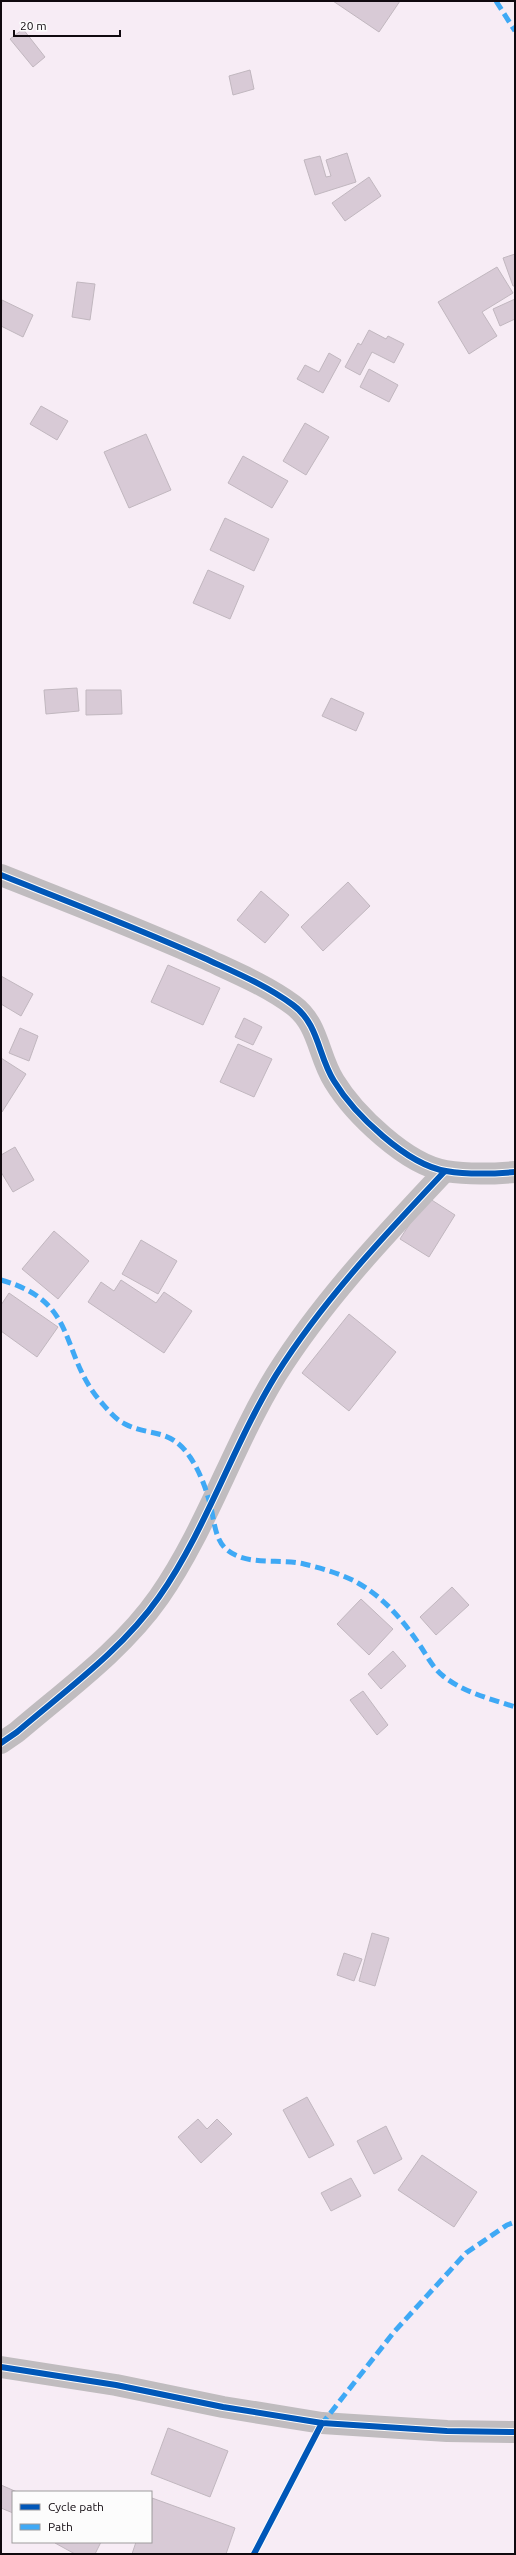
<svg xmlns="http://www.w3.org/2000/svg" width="516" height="2555" font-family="Ubuntu,sans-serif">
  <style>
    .building { fill: #d8cad6; stroke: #c1b7bf }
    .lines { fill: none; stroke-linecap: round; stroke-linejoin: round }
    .minor { stroke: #c0bcbf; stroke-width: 22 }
    .quiet { stroke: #3fa9f5; stroke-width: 5; stroke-dasharray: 10 5; stroke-linecap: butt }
    .cycleway-casing { stroke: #fcfcfc; stroke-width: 8 }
    .cycleway { stroke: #0057b8; stroke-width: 6 }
  </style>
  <rect width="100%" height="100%" fill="#f7ecf5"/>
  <path class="building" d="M333,1H400L379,32Z
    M23,29L45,57L33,67L10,39Z
    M250,70L254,89L233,95L229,76Z
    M347,153L356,182L315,195L304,160L320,156L326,177L331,176L326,160Z
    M369,177L381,196L345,221L332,203Z
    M515,254V286H513L503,258Z
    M497,267L513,293L482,312L497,336L469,354L438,302Z
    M77,282L95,284L90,320L72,317Z
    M515,299V319L500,326L493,309Z
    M2,300L33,315L23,337L1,326Z
    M369,330L386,339L388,336L404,344L394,363L372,352L360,375L345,367L358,343L361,345Z
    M329,353L341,360L323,393L297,379L305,365L319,372Z
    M369,369L398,385L389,402L360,387Z
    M41,406L68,421L57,440L30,424Z
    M305,423L329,437L306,475L283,461Z
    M146,434L171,490L129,508L104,452Z
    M243,456L288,481L272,508L228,483Z
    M225,518L269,539L254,571L210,550Z
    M208,570L244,586L230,619L193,603Z
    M77,688L79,711L46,714L44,690Z
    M86,690H121L122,714L86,715Z
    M331,698L364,713L356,731L322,716Z
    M348,882L370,906L323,951L301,927Z
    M261,891L289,915L265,943L237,920Z
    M168,965L220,988L203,1025L151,1002Z
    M1,976L33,994L21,1016L1,1004Z
    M244,1018L262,1027L253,1045L235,1037Z
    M20,1028L38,1036L29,1061L9,1053Z
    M238,1044L272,1059L254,1097L220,1082Z
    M1,1058L26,1074L2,1112L1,1111Z
    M15,1147L34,1180L13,1192L1,1172V1155Z
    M427,1197L455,1215L429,1257L400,1239Z
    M54,1231L89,1261L58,1299L22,1269Z
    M141,1240L177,1261L158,1294L122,1274Z
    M121,1280L156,1303L164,1292L192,1311L164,1353L88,1302L101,1282L114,1291Z
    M9,1293L58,1327L37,1357L1,1331V1305Z
    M349,1314L396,1352L349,1411L302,1373Z
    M452,1587L469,1605L436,1635L420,1617Z
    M361,1599L393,1629L369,1655L337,1624Z
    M393,1651L406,1666L381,1689L368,1674Z
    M363,1691L388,1725L377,1735L350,1700Z
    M372,1933L389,1938L375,1986L359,1981Z
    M344,1953L362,1959L354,1981L337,1975Z
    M307,2097L334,2145L309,2158L283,2110Z
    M198,2119L207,2129L217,2119L232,2134L201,2163L178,2137Z
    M386,2126L402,2159L374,2174L357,2141Z
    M422,2155L477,2192L454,2227L398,2190Z
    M351,2178L361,2196L331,2211L321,2193Z
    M168,2428L228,2451L210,2497L151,2474Z
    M1,2485L17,2492H13V2513L1,2508Z
    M152,2498L235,2528L226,2554H132L136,2542H151Z
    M101,2542L95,2554H75L55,2543Z"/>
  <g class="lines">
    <path class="minor" d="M1,875C69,902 137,928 204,958C234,972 266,985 293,1005C319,1024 318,1056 334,1081C354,1114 407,1165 446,1171C469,1175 492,1174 515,1172
      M1,1743L17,1732C66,1690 122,1650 159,1597C206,1530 233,1445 276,1375C323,1300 385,1235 445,1171
      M1,2367L116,2385L223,2407L322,2423L447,2431L515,2432"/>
    <path class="quiet" d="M496,1L515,31
      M1,1280C80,1302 58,1352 101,1402C108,1410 115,1419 125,1424C150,1437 170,1427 190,1457C199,1470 206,1488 210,1504C214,1517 214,1537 225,1548C245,1567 278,1558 304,1564C321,1568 342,1574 358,1583C384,1598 402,1619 419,1644C426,1654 432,1667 442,1675C462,1692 491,1699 515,1707
      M321,2425L394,2332L466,2253L507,2225L515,2222"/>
    <defs>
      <path id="cycleway" d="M1,875C69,902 137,928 204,958C234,972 266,985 293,1005C319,1024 318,1056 334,1081C354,1114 407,1165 446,1171C469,1175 492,1174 515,1172
        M1,1743L17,1732C66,1690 122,1650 159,1597C206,1530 233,1445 276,1375C323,1300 385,1235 445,1171
        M1,2367L116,2385L223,2407L322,2423L447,2431L515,2432
        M254,2554L322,2423"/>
    </defs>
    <use href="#cycleway" class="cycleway-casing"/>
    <use href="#cycleway" class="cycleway"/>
  </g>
  <rect width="516" height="2555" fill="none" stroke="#10090f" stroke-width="4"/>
  <rect x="12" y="2491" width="140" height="52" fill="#fcfcfc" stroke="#9e9b9d"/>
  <rect x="20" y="2504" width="20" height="6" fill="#0057b8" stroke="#9e9b9d"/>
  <text x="48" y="2511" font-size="12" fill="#10090f">Cycle path</text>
  <rect x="20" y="2524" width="20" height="6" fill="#3fa9f5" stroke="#9e9b9d"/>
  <text x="48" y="2531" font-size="12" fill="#10090f">Path</text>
  <path d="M14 30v6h106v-6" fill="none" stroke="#10090f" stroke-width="2"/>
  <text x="20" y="30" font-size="12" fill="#10090f" stroke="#fcfcfc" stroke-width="3" paint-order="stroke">20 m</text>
</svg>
